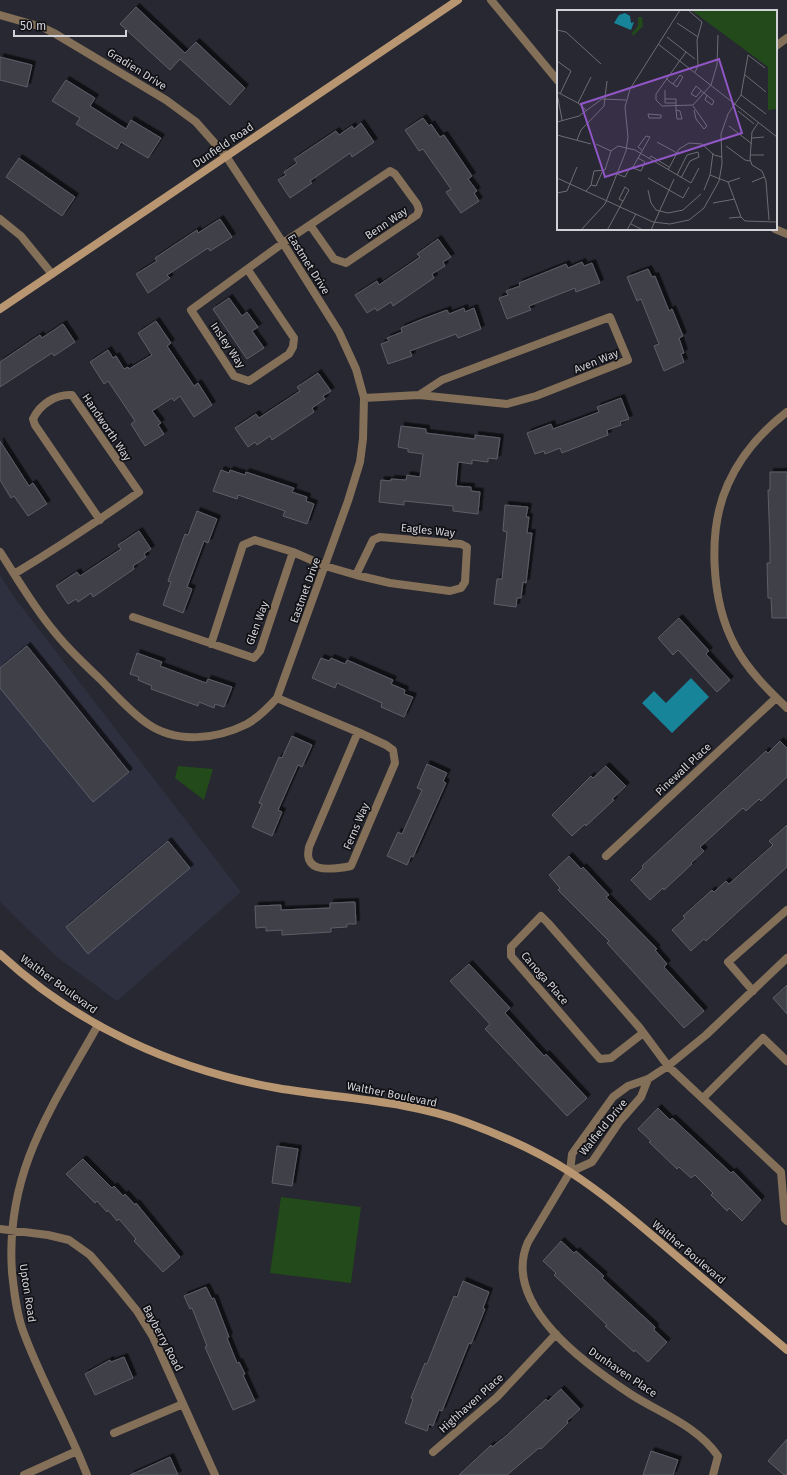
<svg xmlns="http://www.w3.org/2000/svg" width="787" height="1475" font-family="'Fira Sans',sans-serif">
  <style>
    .built { fill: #2f303f }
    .green { fill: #234a1a }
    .water { fill: #17849a }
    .building { fill: #3f4049; stroke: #5d5e69; filter: url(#shadow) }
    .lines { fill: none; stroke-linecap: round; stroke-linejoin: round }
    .street { stroke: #846f58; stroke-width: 8 }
    .secondary { stroke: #b89672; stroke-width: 8 }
    .labels { text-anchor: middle; stroke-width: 3.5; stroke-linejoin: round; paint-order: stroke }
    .street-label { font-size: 11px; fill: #d1d2d8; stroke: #111115 }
    .inset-road { fill: none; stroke: #6b6c74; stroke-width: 1 }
    .view { fill: #9056c5; fill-opacity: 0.15; stroke: #9056c5; stroke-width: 2 }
    .inset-edge { fill: none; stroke: #d1d2d8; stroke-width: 2 }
  </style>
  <defs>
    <filter id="shadow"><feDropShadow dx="3.5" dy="-3.5" stdDeviation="0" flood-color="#0009"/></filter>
  </defs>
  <rect width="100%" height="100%" fill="#272831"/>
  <path class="built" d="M0,575L14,597L241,892L117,1001L57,957L0,902Z"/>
  <path class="green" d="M178,766L213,769L204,800L175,778Z
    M281,1197L361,1207L351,1283L270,1273Z"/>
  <path class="water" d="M691,678L709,697L672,733L642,703L654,691L666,703Z"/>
  <path class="building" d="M136,7L185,53L196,42L245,88L230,105L180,59L170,70L120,24Z
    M0,57L32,65L27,87L0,80Z
    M66,80L95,98L90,106L126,129L131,120L161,138L148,158L121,142L117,149L76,124L80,118L52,101Z
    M423,118L429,126L431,124L440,137L444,135L472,176L468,179L477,191L474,193L479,201L461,213L446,192L451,189L423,149L419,151L405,130Z
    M361,123L374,142L352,157L350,153L310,181L312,183L290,198L278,180L286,175L284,172L297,163L294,159L336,131L339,135L352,126L354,129Z
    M19,158L75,197L62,216L6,177Z
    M220,219L232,237L210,251L208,248L167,275L170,278L148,293L136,274L157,261L155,258L197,230L198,233Z
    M438,239L451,257L443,262L445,266L432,274L434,278L393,306L391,302L377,311L375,308L367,313L355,295L377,281L379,285L420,257L417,254Z
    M582,262L584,266L592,263L600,283L576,292L575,288L529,306L531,310L507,319L499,298L508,295L506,291L520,286L519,283L566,264L568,268Z
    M648,269L652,277L655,276L669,311L672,309L683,336L679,338L684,353L681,354L684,362L664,371L654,346L659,344L641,299L637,301L627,277Z
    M229,298L242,316L247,312L258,327L252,331L264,348L247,359L213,309Z
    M464,308L465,312L474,308L481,329L458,338L456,334L410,351L412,356L388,364L381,344L389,341L387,338L402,332L401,328L420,320L447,310L449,314Z
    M156,321L171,343L167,346L194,386L198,383L212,405L194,417L180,396L174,401L172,398L152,411L161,423L158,425L164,434L145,446L131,424L135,421L108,381L104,384L90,362L108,350L113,358L116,356L124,369L128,367L129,369L152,355L138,333Z
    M63,324L75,342L54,356L52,353L0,387V362L40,335L42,338Z
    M318,373L331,391L323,396L325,399L312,408L314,412L272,440L270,436L257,445L255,442L248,447L235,428L256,414L259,418L300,391L297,387Z
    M621,398L629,419L620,422L621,425L607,430L608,435L562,453L560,448L545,454L544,451L535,454L527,433L551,424L553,429L599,412L597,407Z
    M401,426L426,429V433L475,439V435L500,438L497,459L488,458V462L472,460V464L458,462L456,486L471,487V491L480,492L478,514L453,511V506L404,501V505L379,502L381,480L391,481V479L406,480L407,475L420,477L423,454L408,452V449L398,447Z
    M0,441L29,486L33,483L47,504L28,516L14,496L11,498L0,480Z
    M221,470L229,473L230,470L245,475L246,472L294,488L292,492L307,497L306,501L314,504L307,524L283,516L285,511L238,495L237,499L213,491Z
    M770,472H787V618H772L771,598H768L767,563H770V545L768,490H770Z
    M505,505L528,507L526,517H529L527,533H532L526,583L523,582L521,598H517L516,607L494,604L497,579H502L507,532L503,531Z
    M197,511L217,519L208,543L204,541L187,587L192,589L183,613L163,605L171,582L168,581L185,534L188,535Z
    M139,531L151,549L144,554L146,557L133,566L134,569L93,597L91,593L78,602L76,599L68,604L56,586L77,572L80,576L121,549L118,545Z
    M679,618L709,651L706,654L730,680L717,692L678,650L673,655L658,638Z
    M27,646L129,772L93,802L0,688V668Z
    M137,653L162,662L160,666L206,683L208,679L232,687L224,707L215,704L214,708L199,702L198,706L151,689L152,686L138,680L139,677L130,674Z
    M321,658L329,661L331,658L345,664L347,660L393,680L391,684L405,690L404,694L413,697L404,717L381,707L382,703L337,683L335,688L312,678Z
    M292,736L312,745L302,767L298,765L278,810L282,812L272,836L252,827L262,804L259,803L279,757L282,758Z
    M780,741L787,748V777L761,801L759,799L746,811L743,808L700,847L704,851L691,863L692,864L664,890L663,888L650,900L631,880L643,868L642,866L766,751L768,753Z
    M427,764L447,773L443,781L446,783L413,857L411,856L407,865L387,856L398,832L402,834L422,790L417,788Z
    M606,766L626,786L612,799L614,800L586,826L585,824L572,836L552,815L591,776L593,778Z
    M787,825V867L706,941L704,939L691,951L672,930L685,918L683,916L712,890L714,892L726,881L729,884L773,845L769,841Z
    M168,841L190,868L88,954L66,927Z
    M569,856L581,869L583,867L609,895L606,897L657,949L655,950L667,964L664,967L704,1011L684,1028L607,943L609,941L558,890L560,888L549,875Z
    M355,902L356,924H347V927L331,928V932L282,935V930L266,931V927L256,928L255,906L281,905V910L330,908V903Z
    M469,964L510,1008L505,1013L544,1056L546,1054L587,1098L567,1116L485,1029L490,1024L450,981Z
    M787,985V1014L773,998Z
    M658,1108L670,1120L672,1118L731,1173L733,1171L761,1200L742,1221L729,1208L727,1211L711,1195L713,1193L695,1175L691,1178L679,1167L677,1169L649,1142L651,1141L638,1129Z
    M277,1146L298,1149L292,1186L272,1183Z
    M83,1159L112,1188L114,1186L123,1196L125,1194L135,1205L136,1203L180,1257L163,1272L134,1241L136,1239L119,1219L117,1221L108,1210L107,1212L97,1201L95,1203L66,1174Z
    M561,1241L574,1253L576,1251L604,1276L602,1278L655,1327L654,1330L667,1342L648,1362L635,1350L634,1352L605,1326L607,1325L554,1275L556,1273L543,1261Z
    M463,1281L489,1292L483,1308L485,1309L471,1344L469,1343L442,1411L439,1410L433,1426L429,1424L427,1431L405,1423L413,1399L411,1398L425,1363L427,1364L454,1296L457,1297Z
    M206,1287L212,1299L214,1298L229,1337L227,1338L237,1363L239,1362L245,1374L243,1375L255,1401L233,1410L205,1347L207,1346L192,1308L190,1309L184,1296Z
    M124,1357L133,1378L95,1395L85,1374L110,1360L111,1362Z
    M561,1389L580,1409L567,1421L568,1423L541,1449L539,1448L507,1475H459L491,1445L492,1447L506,1436L546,1399L548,1401Z
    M787,1439V1475H784L768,1461Z
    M651,1451L678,1460L673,1475H643Z
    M170,1457L178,1475H130L157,1463Z"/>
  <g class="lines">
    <path class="street" d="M491,0L558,81
      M0,15L42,27L54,33L166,100L196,122L226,156L283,243L339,332L356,369L364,398L363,439L360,462L348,501L277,698C268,708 259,717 247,724C217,739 177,744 148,724C130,712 115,694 99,678C83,663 67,648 53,630C33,606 17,578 0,552
      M776,46L787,38
      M0,219L21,236L52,274
      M775,229L787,234
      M248,270L294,338L293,347L289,354L249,381L234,376L191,310L283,243L390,171L395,174L417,204L419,210L417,215L346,263L334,259L310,225
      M364,398L419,395L442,380L610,317L628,360L536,396L507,404L419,395
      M787,412C762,431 741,455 728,484C707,530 711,601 735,646C747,669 768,690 787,708
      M14,574C57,548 98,521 139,492L72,395C56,394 40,404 33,419L35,425L100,520
      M133,617L254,658L260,651L293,552
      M211,644L243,545L255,540L293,552L325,566L356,575L390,583L450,591L461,588L465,582L467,547L461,544L380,537L373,540L356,575
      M277,698L358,732
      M358,732L386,745L393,750L395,763L351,866C341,868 318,872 311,863C307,858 308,853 309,847Z
      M606,856L776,698
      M753,991L728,962L787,910
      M643,1033L611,1058L600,1059L511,956V947L541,916L548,923L639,1027L668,1066L781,1172L785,1219L787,1221
      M703,1098L763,1038L787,1061
      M570,1172L592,1162L620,1121L641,1097L648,1079
      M0,1229L48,1235L69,1240L90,1255L111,1279L137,1311L153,1337L215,1475
      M114,1433L183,1404
      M433,1452L497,1397L556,1334
      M24,1475L77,1451
      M87,1475C68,1425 40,1379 22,1328C16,1310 14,1291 12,1272C5,1172 52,1107 98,1025
      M713,1475L718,1456C697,1426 662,1414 632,1395C588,1366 500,1305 528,1242L570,1172L572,1154L613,1097L628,1086L648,1079L668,1066L706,1035L787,958"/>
    <path class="secondary" d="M0,309L458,0
      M0,954C76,1025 175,1070 277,1088C341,1099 407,1100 468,1123C503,1136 539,1152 570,1172C607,1196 640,1225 673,1253C711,1285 749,1318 787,1350"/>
  </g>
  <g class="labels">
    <g class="street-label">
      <text transform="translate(137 69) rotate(32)" y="4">Gradien Drive</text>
      <text transform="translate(223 145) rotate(-34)" y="4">Dunfield Road</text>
      <text transform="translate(386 223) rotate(-34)" y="4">Benn Way</text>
      <text transform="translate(309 264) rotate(58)" y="4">Eastmet Drive</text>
      <text transform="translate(228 345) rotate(56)" y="4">Insley Way</text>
      <text transform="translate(596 361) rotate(-22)" y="4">Aven Way</text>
      <text transform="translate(107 427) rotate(56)" y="4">Handworth Way</text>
      <text transform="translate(428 530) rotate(6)" y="4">Eagles Way</text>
      <text transform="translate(305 590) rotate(-70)" y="4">Eastmet Drive</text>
      <text transform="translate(257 623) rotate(-70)" y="4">Glen Way</text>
      <text transform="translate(683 769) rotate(-43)" y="4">Pinewall Place</text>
      <text transform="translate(356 826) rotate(-67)" y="4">Ferns Way</text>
      <text transform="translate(545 978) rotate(49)" y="4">Canoga Place</text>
      <text transform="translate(59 984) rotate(36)" y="4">Walther Boulevard</text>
      <text transform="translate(392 1094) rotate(11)" y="4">Walther Boulevard</text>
      <text transform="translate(603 1127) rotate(-51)" y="4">Walfield Drive</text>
      <text transform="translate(689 1252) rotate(40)" y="4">Walther Boulevard</text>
      <text transform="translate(28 1293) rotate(81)" y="4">Upton Road</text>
      <text transform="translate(163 1338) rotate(62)" y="4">Bayberry Road</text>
      <text transform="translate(623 1372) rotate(34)" y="4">Dunhaven Place</text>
      <text transform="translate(471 1403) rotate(-42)" y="4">Highhaven Place</text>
    </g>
  </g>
  <g transform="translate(557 10)">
    <rect width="220" height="220" fill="#272831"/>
    <path d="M134,0H220V99L211,100V57ZM81,7H85L86,16L76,26L75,23L81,16Z" fill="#234a1a"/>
    <path d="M68,3L73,6L74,13L77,12L74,20L57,13L62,5Z" fill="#17849a"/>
    <path class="inset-road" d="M131,0L145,12L140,30L141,56L138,62M120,13L141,27M0,20L9,22L44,54M110,27L138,49M101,34L220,127M129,42L99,84V90L105,96L136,95L154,75L160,55L161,25M0,51L14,61L3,84M188,65L209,82M109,68L113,72L116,74L120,77L126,67L123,65L116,74M108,80V93H119M144,81L139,87L134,84L139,76L147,83L157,91L155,95L148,90L150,85M0,82L21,93L29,100M184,85L209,104M1,88L5,110M108,89H119V100L120,109H125L123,101L119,100M21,93L34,67M136,96L150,116L147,119L139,109L137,100M181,101L197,114M91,104L104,105V108H92ZM0,112L22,106L45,89L69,90M201,113L195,122L193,149L195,155L205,161L209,171L212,210M172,116L195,134M0,125L34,134M195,128L207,127M20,130L24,120L47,96L50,71M100,132L120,143M39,134L54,141M169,136L188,150L193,151M194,145H207M92,149L94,146L112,157M76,158L84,161L88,152L81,148M111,160L122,139L132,133L145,134L157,145L165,147M60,164L68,167L72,159L76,157L93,127L89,126L81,137L85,140M120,165L130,145L141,142L142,147L133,151L124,168M153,165L171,172L184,207L188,211L220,212M0,168L96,212L113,214L132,210L147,198L162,171L165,154L164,124L171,104L184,85L191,45L208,58M91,168L126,188L132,177M171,172L183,168M195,172L207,167M34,175L39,176L46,160M91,180L94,193L99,200L111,203L126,200L144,184M147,180L153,165L156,143M29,181L34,175L37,161L48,160L54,141L61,136L78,140L134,173L142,158M0,183L10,181L20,157M156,193L178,189M172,208L184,207M74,214L86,220M24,220L48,194L69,141L71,127L68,97L73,79L123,0M50,220L52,217L72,180L68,177L62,189L66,191M70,220L79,204M94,220L117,169"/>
    <path class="view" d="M162,49L185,123L48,167L24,94Z"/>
    <rect width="220" height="220" class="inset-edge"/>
  </g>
  <path d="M14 30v6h112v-6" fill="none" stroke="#d1d2d8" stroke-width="2"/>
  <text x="20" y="30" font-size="12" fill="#d1d2d8" stroke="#111115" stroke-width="3" paint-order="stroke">50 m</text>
</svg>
